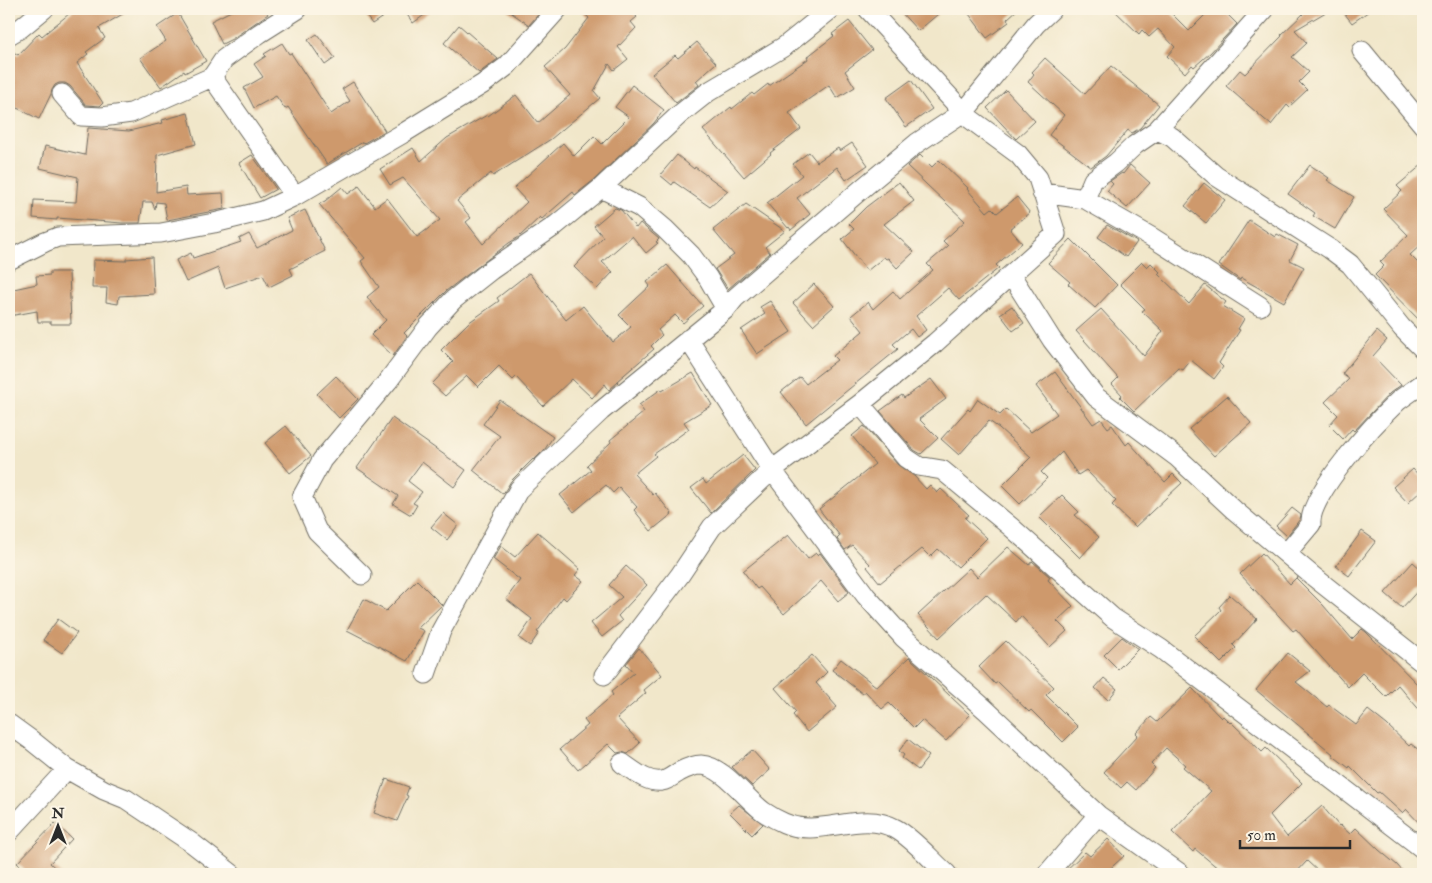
<svg xmlns="http://www.w3.org/2000/svg" width="1432" height="883" font-family="'IM FELL Double Pica',serif">
  <style>
    .building { fill: #ce996c }
    .lines { fill: none; stroke-linecap: round; stroke-linejoin: round }
    .minor-casing { stroke: #706d63; stroke-width: 21 }
    .minor { stroke: #fff; stroke-width: 19 }
  </style>
  <rect width="100%" height="100%" fill="#fcf5e5"/>
  <filter id="ink" filterUnits="userSpaceOnUse"><feTurbulence type="fractalNoise" baseFrequency=".02" numOctaves="2"/><feDisplacementMap in="SourceGraphic" scale="10" xChannelSelector="R" yChannelSelector="G"/><feConvolveMatrix kernelMatrix="1 2 1 2 8 2 1 2 1" color-interpolation-filters="sRGB"/></filter>
  <filter id="wash" filterUnits="userSpaceOnUse"><feTurbulence type="fractalNoise" baseFrequency=".0096" numOctaves="4" result="noise"/><feDisplacementMap in="SourceGraphic" scale="20" xChannelSelector="R" yChannelSelector="G"/><feGaussianBlur stdDeviation="1.12" result="paint"/><feColorMatrix in="noise" values="0 0 0 0 0 0 0 0 0 0 0 0 0 0 0 0 0 1.4 0 .05"/><feComposite in="paint" operator="in"/></filter>
  <g filter="url(#wash)">
    <rect width="100%" height="100%" fill="#f1e7ca"/>
    <g id="blocks">
      <path class="building" d="M75,9H131L99,28L105,38L86,52L88,54L77,63L103,103L100,106L86,105L70,86L65,83H59L55,85L52,90L51,94L39,119L9,104V49L18,55L39,33L42,36Z
        M235,9H265L268,14L232,39L222,44L211,21Z
        M361,9H395L372,24Z
        M403,9H433L413,23Z
        M506,9H543L529,25Z
        M579,9H629L637,17L631,22L636,28L618,47L628,59L614,70L609,64L594,91L600,98L551,139L493,176L491,173L457,201L471,218L466,222L483,244L527,202L514,188L563,143L574,156L594,136L602,144L629,117L615,107L632,85L664,110L654,123L594,180L575,195L573,192L542,219L540,217L519,237L509,243L446,291L404,333L407,336L393,356L371,335L386,320L367,297L379,287L361,261L365,258L319,204L325,201L342,187L348,194L359,186L375,207L387,198L417,237L440,220L403,178L390,185L380,169L413,148L421,161L447,138L487,115L488,116L516,95L538,123L570,95L545,67L565,49L589,18Z
        M898,9H944L918,31Z
        M976,9H1018L1007,19L1009,22L987,38L969,14Z
        M1113,9H1167L1189,31L1211,9H1222L1237,24L1210,53L1194,67L1192,65L1185,73L1167,56L1175,47L1158,29L1149,37L1142,30L1139,34Z
        M1300,9H1331L1295,30L1307,43L1292,57L1309,72L1299,82L1307,90L1289,107L1287,105L1271,125L1226,86L1240,70L1245,74L1282,36L1281,35L1303,14Z
        M1341,9H1372L1352,23Z
        M178,13L206,61L185,73L184,71L161,87L140,58L166,41L157,27Z
        M849,21L872,50L845,71L855,87L837,98L829,85L789,113L801,129L770,153L771,154L744,177L703,130L731,107L732,109L752,93L754,95L768,84L769,86L808,59L807,57L834,36L832,34Z
        M459,25L498,59L479,73L444,43Z
        M317,34L335,58L325,65L308,40Z
        M697,42L716,63L696,81L699,85L676,103L652,74L675,55L678,58Z
        M282,43L289,54L291,53L331,114L350,101L342,89L353,82L385,131L364,143L363,142L327,164L288,107L285,109L276,96L254,108L244,88L263,77L254,64L266,56L264,54Z
        M1045,58L1085,94L1111,66L1159,105L1140,128L1132,133L1128,130L1106,156L1091,167L1049,135L1064,115L1028,82L1034,74L1032,72Z
        M911,80L932,109L906,127L886,98Z
        M1006,90L1035,121L1016,139L987,108Z
        M188,113L196,144L157,155L156,192L186,187L187,195L223,193L224,209L167,220L164,203L156,202L155,209L152,202H143L140,223H122L57,218V220L33,218L34,200L76,202L78,177L40,168L45,146L85,155L88,128L129,131L163,123L162,120Z
        M852,143L868,165L846,180L837,167L797,198L810,214L791,230L789,227L788,228L767,203L802,175L793,164L809,152L817,162L838,148L840,151Z
        M252,155L276,189L260,198L239,163Z
        M677,155L694,169L695,167L728,191L710,207L674,182L672,185L660,175Z
        M920,155L932,167L939,160L968,188L967,189L987,212L992,208L997,213L1017,197L1030,213L1010,229L1022,243L996,265L999,268L959,300L948,288L916,316L926,330L917,337L911,329L893,344L898,349L806,424L781,392L800,377L806,384L837,360L833,356L863,331L851,316L868,302L873,309L893,291L900,299L933,270L927,264L948,246L943,241L965,221L907,166Z
        M1423,164V243L1410,255L1423,268V324L1375,275L1384,266L1380,262L1408,235L1383,209L1402,191L1397,186Z
        M1130,165L1150,183L1127,208L1107,191L1113,184L1110,181L1122,173L1123,174Z
        M1310,165L1329,178L1327,180L1354,197L1335,229L1313,216L1315,213L1288,194Z
        M899,182L914,201L884,224L914,252L897,268L888,258L886,259L884,257L867,271L842,239L854,229L849,224L866,207Z
        M1204,183L1225,200L1206,223L1185,206Z
        M746,204L785,231L765,247L770,253L728,289L715,269L734,255L713,230Z
        M615,208L621,210L636,228L640,223L659,239L656,242L658,243L646,253L632,236L602,262L613,272L597,289L574,267L603,237L594,226Z
        M305,210L325,251L290,269L293,275L269,287L263,275L225,288L218,268L186,282L176,260L191,253L193,258L241,242L239,239L249,234L257,248L292,230L287,218Z
        M1249,220L1275,237L1277,234L1298,245L1290,260L1304,267L1284,302L1241,278L1240,280L1219,265Z
        M1107,225L1137,242L1126,257L1098,237Z
        M1071,239L1117,285L1095,308L1068,284L1070,282L1048,263Z
        M152,257L154,294L119,296L118,304L106,302L107,288H92L93,260L126,261V259Z
        M1142,262L1147,267L1151,263L1160,272L1158,274L1189,304L1205,285L1226,302L1223,306L1244,319L1238,329L1240,330L1219,363L1223,367L1214,379L1191,360L1183,370L1179,368L1134,411L1120,397L1122,395L1112,384L1118,378L1076,331L1101,309L1144,356L1163,331L1142,311L1145,309L1120,284Z
        M667,265L703,306L683,323L675,315L658,330L662,335L651,346L654,349L617,381L618,382L609,390L605,384L592,398L572,379L543,406L516,377L513,380L499,366L478,387L467,376L445,396L432,384L453,362L441,350L468,323L499,301L497,298L529,273L566,320L583,306L613,342L631,327L619,315L650,286L647,282Z
        M50,272H69L71,324H51V322H38L37,311L9,316V290L37,284L36,276L50,275Z
        M814,284L834,306L813,325L793,303Z
        M770,301L791,332L757,354L741,330L765,314L760,307Z
        M1012,306L1024,323L1013,331L1000,314Z
        M1377,331L1387,340L1373,356L1401,385L1390,393L1354,431L1352,429L1343,439L1329,425L1338,415L1325,402L1349,379L1342,374Z
        M1055,372L1093,424L1101,419L1108,428L1112,425L1126,445L1129,442L1165,482L1173,474L1182,483L1135,527L1112,505L1116,501L1086,470L1078,475L1062,452L1041,472L1047,478L1020,504L1002,486L1031,457L999,428L989,421L959,455L941,439L968,409L970,411L978,399L1000,415L1006,409L1031,432L1057,414L1036,386Z
        M693,373L712,405L684,422L689,429L654,454L656,456L634,474L653,495L655,493L672,514L651,531L634,510L637,507L619,487L613,493L606,485L574,512L560,495L591,470L587,465L611,442L610,440L644,412L639,405L661,389L662,391Z
        M336,376L358,399L339,418L317,394Z
        M931,379L946,399L919,419L938,438L921,454L914,450L880,411L902,395L904,398Z
        M1227,396L1251,423L1214,456L1189,429Z
        M500,400L553,437L545,449L534,460L533,459L511,481L503,494L473,470L500,436L483,424Z
        M392,418L466,470L454,487L422,462L408,481L422,492L413,503L417,505L411,515L393,504L398,496L357,468Z
        M286,426L311,456L290,473L265,443Z
        M864,426L898,465L914,476L926,489L930,485L937,493L941,489L969,515L965,518L987,538L958,567L938,549L930,557L922,549L880,583L867,567L870,564L852,545L845,550L837,539L840,536L819,509L875,464L852,436Z
        M743,455L755,470L711,513L691,488L703,479L706,484Z
        M1413,469L1423,480V489L1408,503L1393,487Z
        M1062,495L1079,512L1075,515L1099,537L1080,558L1039,517Z
        M1292,508L1301,515L1300,519L1287,536L1276,526Z
        M443,513L458,525L447,540L431,527Z
        M1362,531L1376,541L1349,576L1336,566Z
        M538,532L580,569L575,575L583,581L566,600L563,597L537,632L539,633L530,646L519,638L532,619L506,599L520,580L493,559L501,546L515,557Z
        M788,535L808,559L816,553L818,555L820,553L849,592L838,601L821,581L784,614L760,587L757,589L743,571Z
        M1008,547L1029,565L1032,561L1050,577L1048,580L1073,606L1057,621L1067,631L1050,647L1021,616L1016,622L986,594L939,638L918,615L969,568L977,577Z
        M1262,553L1290,584L1296,578L1323,605L1352,639L1362,629L1366,632L1423,690V714L1398,685L1386,697L1362,673L1348,687L1296,629L1293,631L1240,574Z
        M1413,562L1423,571V585L1402,608L1385,593Z
        M626,566L647,585L618,616L622,621L602,637L591,623L622,597L609,585Z
        M417,580L442,605L418,628L424,631L407,661L347,630L364,599L386,611Z
        M1230,595L1257,619L1233,645L1236,648L1221,663L1194,636L1221,610L1219,607Z
        M58,619L77,633L62,653L43,640Z
        M1122,637L1138,649L1118,669L1104,655Z
        M1006,641L1054,687L1046,695L1078,727L1063,742L1031,710L1029,712L998,682L995,684L979,667Z
        M639,648L662,675L644,690L646,693L617,718L640,743L628,754L622,752L617,753L608,744L578,770L560,749L588,725L584,720L613,695L611,692L634,673L626,664Z
        M1288,653L1310,671L1296,682L1327,707L1329,705L1356,725L1368,710L1387,725L1409,746L1411,744L1423,753V827L1406,809L1402,813L1379,792L1377,793L1350,766L1349,768L1332,755L1333,754L1256,690Z
        M812,655L827,672L816,683L837,707L807,732L793,715L796,712L775,688Z
        M909,657L970,715L946,741L922,720L914,728L889,703L882,709L865,691L863,694L832,670L841,659L877,687Z
        M1104,678L1117,689L1108,700L1095,688Z
        M1192,688L1221,718L1223,716L1230,723L1231,722L1262,752L1266,748L1302,783L1270,815L1287,837L1322,806L1339,826L1340,825L1350,834L1356,828L1379,850L1397,865L1405,874H1321L1307,861L1295,874H1225L1195,849L1193,852L1172,832L1211,791L1183,767L1185,765L1166,748L1151,764L1155,768L1136,790L1127,782L1121,788L1104,772L1138,735L1136,733L1151,717L1157,722Z
        M908,739L929,756L918,770L902,758L904,755L899,751Z
        M752,750L770,770L752,786L732,767Z
        M386,779L409,787L406,795L408,796L397,821L374,813Z
        M739,805L763,824L752,835L730,813Z
        M55,823L72,839L50,863L62,874H29L17,863Z
        M1108,839L1124,856L1104,874H1062L1085,852L1090,856Z"/>
    </g>
  </g>
  <g filter="url(#ink)">
    <use href="#blocks" fill-opacity="0" stroke="#706d63" stroke-width="1"/>
    <g class="lines">
      <defs>
        <path id="minor" d="M9,35L21,28L44,9
          M1362,51L1423,125
          M212,77L295,196
          M62,94L81,116L102,117L131,113L212,77L224,59L260,33L298,9
          M1157,130L1265,9
          M601,188L639,207L665,229L691,255L708,278L726,309
          M1042,193L1085,199L1093,180L1116,163L1135,145L1157,130L1172,137L1216,176L1330,249L1350,264L1402,328L1423,349
          M1085,199L1153,238L1260,306
          M9,260L45,242L58,237L161,233L214,223L263,211L295,196L402,134L483,84L507,66L558,9
          M1011,275L1052,340L1096,397L1177,457L1234,510L1314,577L1423,663
          M688,339L772,470L866,596L903,637L986,710L1098,815L1181,874
          M860,404L906,458L918,466L942,470L1011,527L1113,618L1161,649L1423,849
          M1291,557L1290,549L1311,524C1308,495 1376,422 1398,401C1406,395 1415,389 1423,383
          M362,575L317,531L302,497L322,460L388,381L428,327L453,300L491,270L556,225L601,188L679,115L708,92L785,46L831,9
          M426,674L441,631L519,489L601,411L726,309L735,298L864,187L917,143L965,111L1036,24L1052,9
          M604,675L680,575L712,527L772,470L860,404L935,343L1056,234L1038,178L1018,154L969,118L868,9
          M9,724L31,740L67,769L104,790L126,799L192,843L232,874
          M622,763C634,771 647,783 662,781C668,780 674,775 679,772C685,769 693,765 701,765C723,766 746,799 764,812C770,816 777,820 784,823C820,839 860,809 896,829C914,839 931,860 947,874
          M9,832L67,769
          M1047,874L1098,815"/>
      </defs>
      <use href="#minor" class="minor-casing"/>
      <use href="#minor" class="minor"/>
    </g>
  </g>
  <rect width="1432" height="883" fill="none" stroke="#fcf5e5" stroke-width="30"/>
  <g transform="translate(58 826)" stroke="#fcf5e5" stroke-width="4" paint-order="stroke">
  <path d="M0-4L9 19L0 12L-9 19Z" fill="#2b2b2b"/>
  <text y="-8" font-size="14" font-weight="bold" text-anchor="middle" fill="#2b2b2b">N</text>
  </g>
  <path d="M1240 840v8h110v-8" fill="none" stroke="#2b2b2b" stroke-width="2.5"/>
  <text x="1247" y="840" font-size="15" fill="#2b2b2b" stroke="#fcf5e5" stroke-width="4" paint-order="stroke">50 m</text>
</svg>
